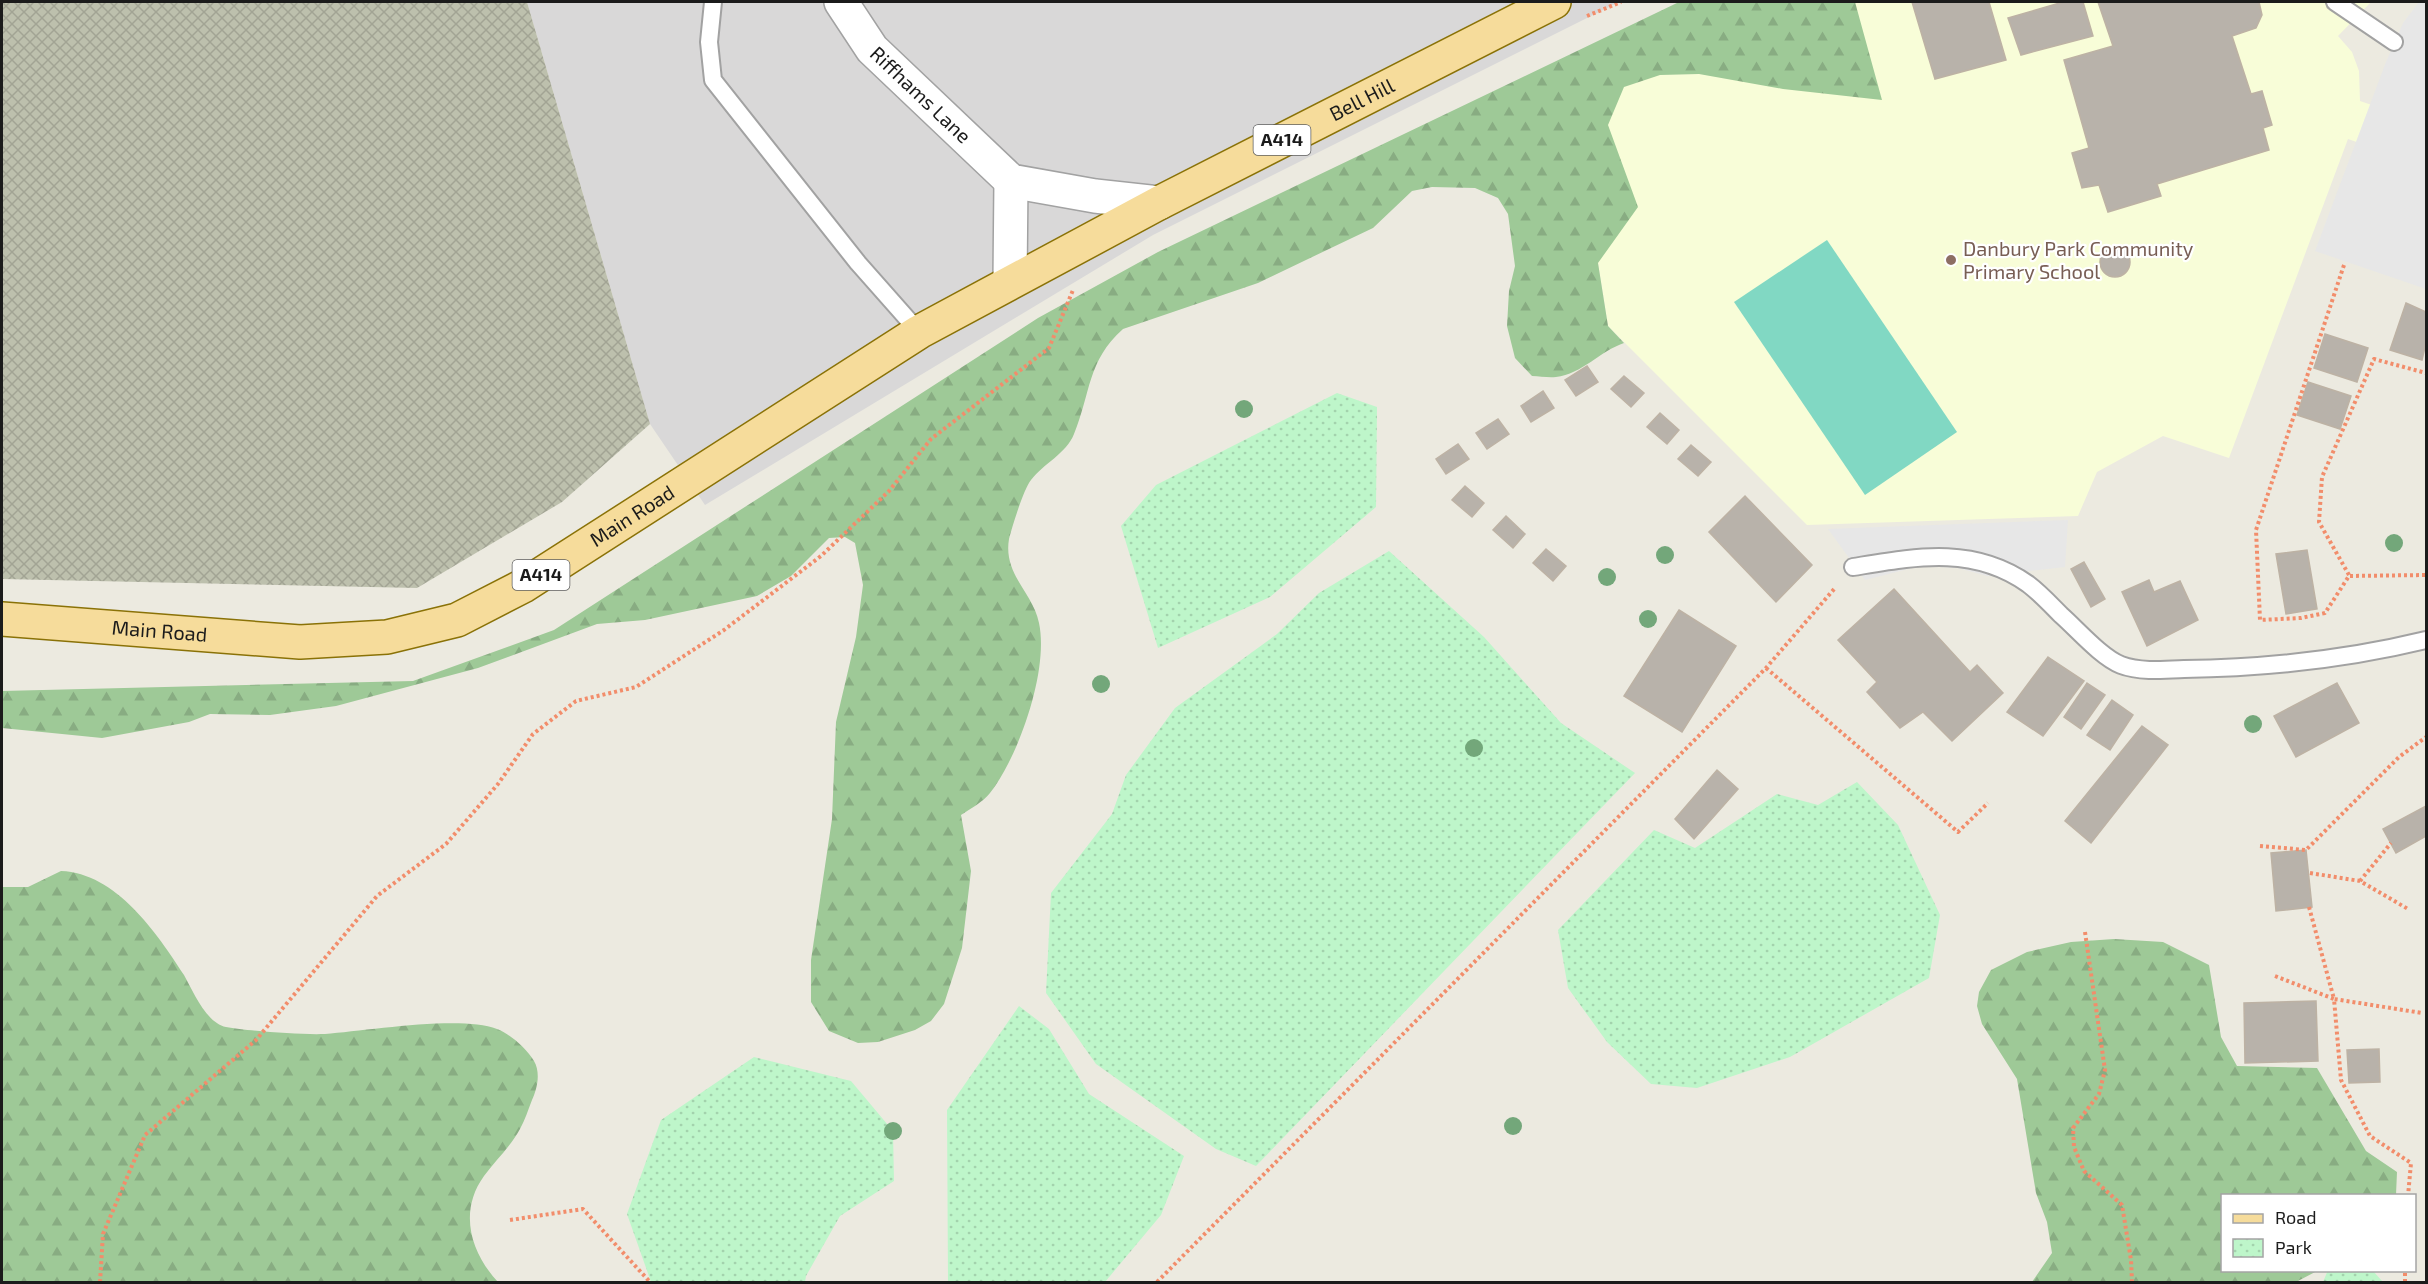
<svg xmlns="http://www.w3.org/2000/svg" width="2428" height="1284" font-family="'Exo 2',sans-serif">
  <style>
    .residential { fill: #d9d8d8 }
    .education { fill: #f8fdd8 }
    .construction { fill: url(#construction-cross-hatch) }
    .forest { fill: url(#forest-firs) }
    .park { fill: url(#park-dots) }
    .pitch { fill: #81d8c3 }
    .parking { fill: #e7e7e7 }
    .building { fill: #b8b2aa; stroke: #bdb2a4; stroke-width: 1.5 }
    .lines { fill: none; stroke-linecap: round; stroke-linejoin: round }
    .service-casing { stroke: #a2a2a2; stroke-width: 20 }
    .minor-casing { stroke: #a2a2a2; stroke-width: 36 }
    .primary-casing { stroke: #8a7207; stroke-width: 36 }
    .path { stroke: #f28d6b; stroke-width: 4; stroke-dasharray: 3 3; stroke-linecap: butt }
    .service { stroke: #fff; stroke-width: 16 }
    .minor { stroke: #fff; stroke-width: 33 }
    .primary { stroke: #f6dc9b; stroke-width: 33 }
    .tree { fill: #73a77a }
    .education-dot { fill: #8d6e63; stroke: #fff; stroke-width: 2 }
    .labels { text-anchor: middle; stroke-width: 4.5; stroke-linejoin: round; paint-order: stroke }
    .shield { fill: #fff; stroke: #5f5f5f; stroke-width: 1.5 }
    .shield-label { font-size: 18px; font-weight: bold; fill: #1b1b1b }
    .street-label { font-size: 20px; fill: #1b1b1b; stroke: #fff }
    .education-label { font-size: 20px; fill: #785e54; stroke: #fff; text-anchor: start }
  </style>
  <defs>
    <pattern id="construction-cross-hatch" width="8" height="8" patternUnits="userSpaceOnUse" patternTransform="scale(1.5)"><rect width="8" height="8" fill="#bdc0ad"/><path d="M0 0l8 8M0 8l8-8" fill="none" stroke="#a2a494"/></pattern>
    <pattern id="forest-firs" width="22" height="20" patternUnits="userSpaceOnUse" patternTransform="scale(1.5)"><rect width="22" height="20" fill="#9ec997"/><path d="M5 1l3.5 6h-7zM16 11l3.5 6h-7z" fill="#88ac82"/></pattern>
    <pattern id="park-dots" width="8" height="8" patternUnits="userSpaceOnUse" patternTransform="scale(1.5)"><rect width="8" height="8" fill="#bef6ca"/><path d="M2 2h.1M6 6h.1" fill="none" stroke="#a3d2ad" stroke-width="1.8" stroke-linecap="round"/></pattern>
  </defs>
  <rect width="100%" height="100%" fill="#eceae0"/>
  <path class="residential" d="M527,2H1619L1153,235L705,505L650,424Z"/>
  <path class="education" d="M1744,2H2371L2338,36L2352,52L2359,71L2360,101L2413,119L2400,157L2348,139L2229,458L2163,436L2097,472L2078,516L1807,525L1608,326L1598,263L1535,113Z"/>
  <path class="construction" d="M2,2H527L650,424L562,502L417,588L2,579Z"/>
  <path class="forest" d="M1679,2H1855L1882,100L1783,89L1699,74L1660,75L1624,87L1608,125L1638,207L1598,263L1608,326L1624,343C1600,351 1582,374 1556,377C1548,378 1540,376 1532,376L1515,358L1507,326L1509,291L1515,266L1508,214L1498,198L1475,188L1432,187L1412,191L1373,228L1331,248L1258,283L1123,329C1087,361 1091,393 1074,434C1066,454 1044,463 1031,480C1024,488 1012,527 1009,539C1003,575 1033,592 1039,623C1049,670 1019,756 990,793C983,802 970,809 961,815L971,871L962,948L944,1004L931,1021L915,1030L878,1042L858,1043L829,1031L811,1002V960L832,819L836,722L856,637L863,585L855,543L845,537L829,538L791,576L757,596L645,620L597,624L478,668L336,706L270,715L210,714L189,722L102,738L2,728V691L413,681L554,630L1038,318L1158,252Z
    M61,871C116,873 157,933 184,975C193,991 206,1023 226,1027C249,1031 301,1035 325,1034C367,1031 460,1015 497,1029C510,1034 526,1048 534,1061C541,1073 537,1089 532,1100C528,1110 525,1120 520,1129C511,1146 495,1161 484,1176C458,1212 471,1253 498,1282H2V887H28Z
    M2114,939L2163,942L2209,965L2221,1037L2237,1066L2317,1068L2366,1151L2397,1172L2396,1195L2222,1196V1270L2317,1271L2296,1282H2032L2052,1253L2047,1222L2036,1193L2017,1079L1982,1024L1977,1006L1979,992L1991,970L2027,952L2071,942Z"/>
  <path class="park" d="M1337,393L1377,407L1376,507L1270,597L1158,648L1121,526L1156,485Z
    M1389,551L1484,637L1561,723L1635,773L1256,1166L1216,1149L1096,1064L1046,993L1051,893L1112,814L1126,775L1175,708L1277,634L1319,593Z
    M1857,782L1898,825L1940,915L1929,978L1790,1057L1697,1088L1651,1084L1607,1042L1568,988L1558,930L1654,830L1695,848L1777,794L1818,805Z
    M1019,1006L1049,1029L1089,1094L1184,1156L1161,1215L1105,1282H948L947,1110Z
    M754,1057L851,1081L893,1131L894,1181L840,1216L806,1276L805,1282H651L627,1214L661,1120Z
    M2328,1270L2373,1271L2383,1282H2323Z"/>
  <path class="pitch" d="M1827,240L1957,432L1865,495L1734,302Z"/>
  <path class="parking" d="M2419,2H2426V289L2315,251L2386,62L2403,23Z
    M2068,520L2065,567L1987,576L1958,568L1920,566L1865,580L1828,529Z"/>
  <path class="building" d="M1912,2H1989L2006,60L1935,79Z
    M2063,2H2083L2093,36L2021,55L2008,18Z
    M2098,2H2259L2262,15L2256,28L2232,36L2251,94L2262,91L2272,125L2263,128L2269,150L2157,184L2161,196L2108,212L2099,185L2082,188L2072,153L2089,148L2064,60L2113,46Z
    M2100 262a15 15 0 1 1 30 0a15 15 0 1 1-30 0Z
    M2406,303L2426,312V343L2422,360L2390,350Z
    M2325,334L2368,348L2357,382L2314,368Z
    M1587,366L1598,382L1576,396L1565,380Z
    M1624,376L1644,393L1631,407L1611,389Z
    M2308,382L2351,396L2340,429L2297,415Z
    M1543,391L1554,408L1531,422L1521,406Z
    M1660,413L1679,430L1667,444L1647,427Z
    M1498,419L1509,434L1487,449L1476,433Z
    M1458,444L1469,459L1446,474L1436,459Z
    M1691,445L1711,462L1698,476L1678,459Z
    M1465,486L1484,503L1472,517L1452,500Z
    M1745,496L1812,565L1776,602L1709,532Z
    M1506,516L1525,534L1513,548L1493,530Z
    M1546,549L1566,566L1553,581L1533,563Z
    M2307,550L2317,609L2286,614L2276,554Z
    M2084,562L2105,599L2091,607L2071,569Z
    M2149,580L2154,592L2180,581L2198,620L2147,646L2122,592Z
    M1894,589L1970,672L1977,665L2003,693L1952,741L1923,712L1900,728L1867,692L1877,682L1838,640Z
    M1679,610L1736,646L1682,732L1624,696Z
    M2048,657L2084,681L2043,736L2007,712Z
    M2087,683L2105,695L2081,729L2064,717Z
    M2337,683L2359,723L2296,757L2274,716Z
    M2112,700L2133,715L2110,750L2087,735Z
    M2142,726L2168,745L2091,843L2065,821Z
    M1717,770L1738,789L1694,839L1675,819Z
    M2426,806V836L2396,853L2383,829Z
    M2306,850L2312,907L2276,911L2271,853Z
    M2316,1001L2318,1061L2245,1063L2244,1003Z
    M2379,1049L2380,1082L2349,1083L2347,1050Z"/>
  <g class="lines">
    <defs>
      <path id="service" d="M713,2L709,42L713,80L858,263L919,332
        M2335,2L2394,42
        M1853,567C1915,557 1973,545 2028,584C2040,593 2051,605 2061,615C2077,629 2101,657 2121,665C2139,672 2164,670 2184,669C2264,668 2348,659 2426,640"/>
      <g id="minor">
        <path id="s1" d="M841,2L872,49L1011,181L1095,196L1159,203"/>
        <path d="M1010,281L1011,181"/>
      </g>
      <g id="primary">
        <path id="s2" d="M2,619L300,642L387,637L457,620L523,586L919,332L1159,203L1554,2"/>
      </g>
    </defs>
    <use href="#service" class="service-casing"/>
    <use href="#minor" class="minor-casing"/>
    <use href="#primary" class="primary-casing"/>
    <path class="path" d="M1587,16L1621,2
      M2344,265L2256,530L2260,620L2301,618L2325,613L2349,576L2426,575
      M2349,575L2319,522L2322,477L2374,359L2426,373
      M1766,668L1958,832L1988,803
      M2260,846L2306,850L2399,757L2426,737
      M2310,873L2360,881L2408,909
      M2360,881L2391,843
      M2309,907L2334,999L2422,1013
      M2085,932L2105,1070L2099,1094L2073,1128L2074,1147L2084,1171L2122,1205L2131,1260L2132,1282
      M2275,976L2334,999L2341,1080L2370,1136L2411,1163L2408,1196
      M510,1220L583,1209L650,1282
      M100,1282L103,1234L145,1135L256,1040L377,896L446,844L498,784L533,734L576,701L636,687L724,630L821,556L889,491L931,439L1049,348L1073,290
      M1157,1282L1766,668L1835,588
      M2405,1282V1270"/>
    <use href="#service" class="service"/>
    <use href="#minor" class="minor"/>
    <use href="#primary" class="primary"/>
  </g>
  <g class="tree">
    <circle cx="1244" cy="409" r="9"/>
    <circle cx="2394" cy="543" r="9"/>
    <circle cx="1665" cy="555" r="9"/>
    <circle cx="1607" cy="577" r="9"/>
    <circle cx="1648" cy="619" r="9"/>
    <circle cx="1101" cy="684" r="9"/>
    <circle cx="2253" cy="724" r="9"/>
    <circle cx="1474" cy="748" r="9"/>
    <circle cx="1513" cy="1126" r="9"/>
    <circle cx="893" cy="1131" r="9"/>
  </g>
  <circle class="education-dot" cx="1951" cy="260" r="6"/>
  <g class="labels">
    <g class="shield">
      <rect x="1253.5" y="125" width="57" height="30" rx="4.5"/>
      <rect x="512.5" y="560" width="57" height="30" rx="4.5"/>
    </g>
    <g class="shield-label">
      <text x="1282" y="146">A414</text>
      <text x="541" y="581">A414</text>
    </g>
    <g class="street-label">
      <text dy="7" stroke="none"><textPath href="#s1" startOffset="123">Riffhams Lane</textPath></text>
      <text dy="7" stroke="none"><textPath href="#s2" startOffset="1503">Bell Hill</textPath></text>
      <text dy="7" stroke="none"><textPath href="#s2" startOffset="662">Main Road</textPath></text>
      <text dy="7" stroke="none"><textPath href="#s2" startOffset="158">Main Road</textPath></text>
    </g>
    <g class="education-label">
      <text x="1963" y="256">Danbury Park Community<tspan x="1963" dy="23">Primary School</tspan></text>
    </g>
  </g>
  <rect width="2428" height="1284" fill="none" stroke="#1b1b1b" stroke-width="6"/>
  <rect x="2221" y="1194" width="195" height="78" fill="#ffffff" stroke="#a4a4a4" stroke-width="1.5"/>
  <rect x="2233" y="1214" width="30" height="9" fill="#f6dc9b" stroke="#a4a4a4" stroke-width="1.5"/>
  <text x="2275" y="1224" font-size="18" fill="#1b1b1b">Road</text>
  <rect x="2233" y="1239" width="30" height="18" fill="url(#park-dots)" stroke="#a4a4a4" stroke-width="1.5"/>
  <text x="2275" y="1254" font-size="18" fill="#1b1b1b">Park</text>
</svg>
